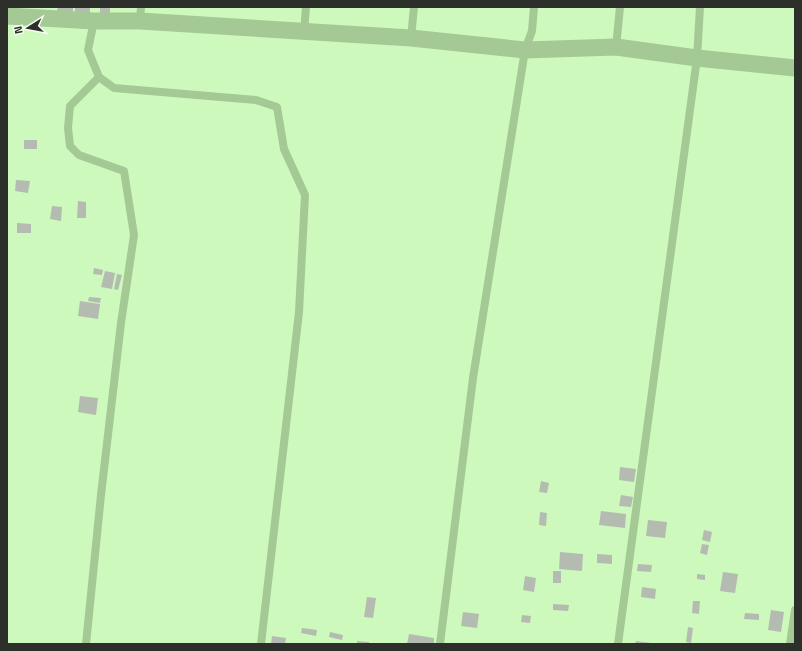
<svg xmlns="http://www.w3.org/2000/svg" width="802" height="651" font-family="'Titillium Web',sans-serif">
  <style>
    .green { fill: #cef9bc }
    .building { fill: #b4bcb1 }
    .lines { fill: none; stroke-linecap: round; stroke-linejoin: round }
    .service { stroke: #a4c995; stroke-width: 8 }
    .minor { stroke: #a4c995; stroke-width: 17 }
  </style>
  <rect width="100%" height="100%" fill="#f5fdf1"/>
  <path class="green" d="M7,7H795V644H7Z"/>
  <path class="building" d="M58,7H73V12L57,11Z
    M75,7H90V14L75,13Z
    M100,7H110V13H100Z
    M24,140H37V149H24Z
    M16,180L30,181L28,193L15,191Z
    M78,201L86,202V218H77Z
    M52,206L62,207L61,221L50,219Z
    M17,223L31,224V233H17Z
    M94,268L103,270L102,275L93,274Z
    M105,271L115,273L112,289L101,287Z
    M117,274L122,275L118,290L114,289Z
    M89,297L101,298L100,303L88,301Z
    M80,301L100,304L98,319L78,316Z
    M80,396L98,398L96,415L78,412Z
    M620,467L636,469L634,482L619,480Z
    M541,481L549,483L547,493L539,492Z
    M621,495L633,497L631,507L619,506Z
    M601,511L626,514L625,528L599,525Z
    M540,512L547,513L546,526L539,525Z
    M648,520L667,522L665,538L646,536Z
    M704,530L712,532L710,542L702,540Z
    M702,544L709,545L707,555L700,553Z
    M560,552L583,554L582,571L559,569Z
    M597,554L612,555V564L597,563Z
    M638,564L652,565L651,572L637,571Z
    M553,571H561V583H553Z
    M723,572L738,574L735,593L720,591Z
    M697,574L705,575V580L697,579Z
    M525,576L536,578L534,592L523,590Z
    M642,587L656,589L655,599L641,597Z
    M367,597L376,598L373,618L364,617Z
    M693,601H700L699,614L692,613Z
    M553,604L569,605L568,611L553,610Z
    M771,610L784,612L781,632L768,630Z
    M463,612L479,614L477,628L461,626Z
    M745,613L759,614V620L744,619Z
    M522,615L531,616L530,623L521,622Z
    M688,627L693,628L691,643L686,642Z
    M302,628L317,630L316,636L301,633Z
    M330,632L343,635L342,640L329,637Z
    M409,634L434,638V644H407Z
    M272,636L286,638L285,644H271Z
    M357,641L369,642V644H357Z
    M636,641L651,643V644H635Z"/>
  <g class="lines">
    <path class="service" d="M140,21L141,7
      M304,32L306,7
      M411,38L414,7
      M616,47L620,7
      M99,77L114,88L256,100L277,107L284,149L305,195L299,312L261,644
      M86,644L101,495L121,323L134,235L124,171L79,155L70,146L68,128L70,106L99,77L88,50L94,21
      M440,644L473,378L525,50L532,31L534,7
      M618,644L697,58L700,7
      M790,644L795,610"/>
    <path class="minor" d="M7,16L94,21H140L411,38L525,50L616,47L697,58L795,68"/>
  </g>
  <rect width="802" height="651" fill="none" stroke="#2c2f2a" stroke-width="16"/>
  <g transform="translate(28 28) rotate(259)" stroke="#f5fdf1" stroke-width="3" paint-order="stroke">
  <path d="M0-3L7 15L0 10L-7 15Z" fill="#2c2f2a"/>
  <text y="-6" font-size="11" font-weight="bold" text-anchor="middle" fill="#2c2f2a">N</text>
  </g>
</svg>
